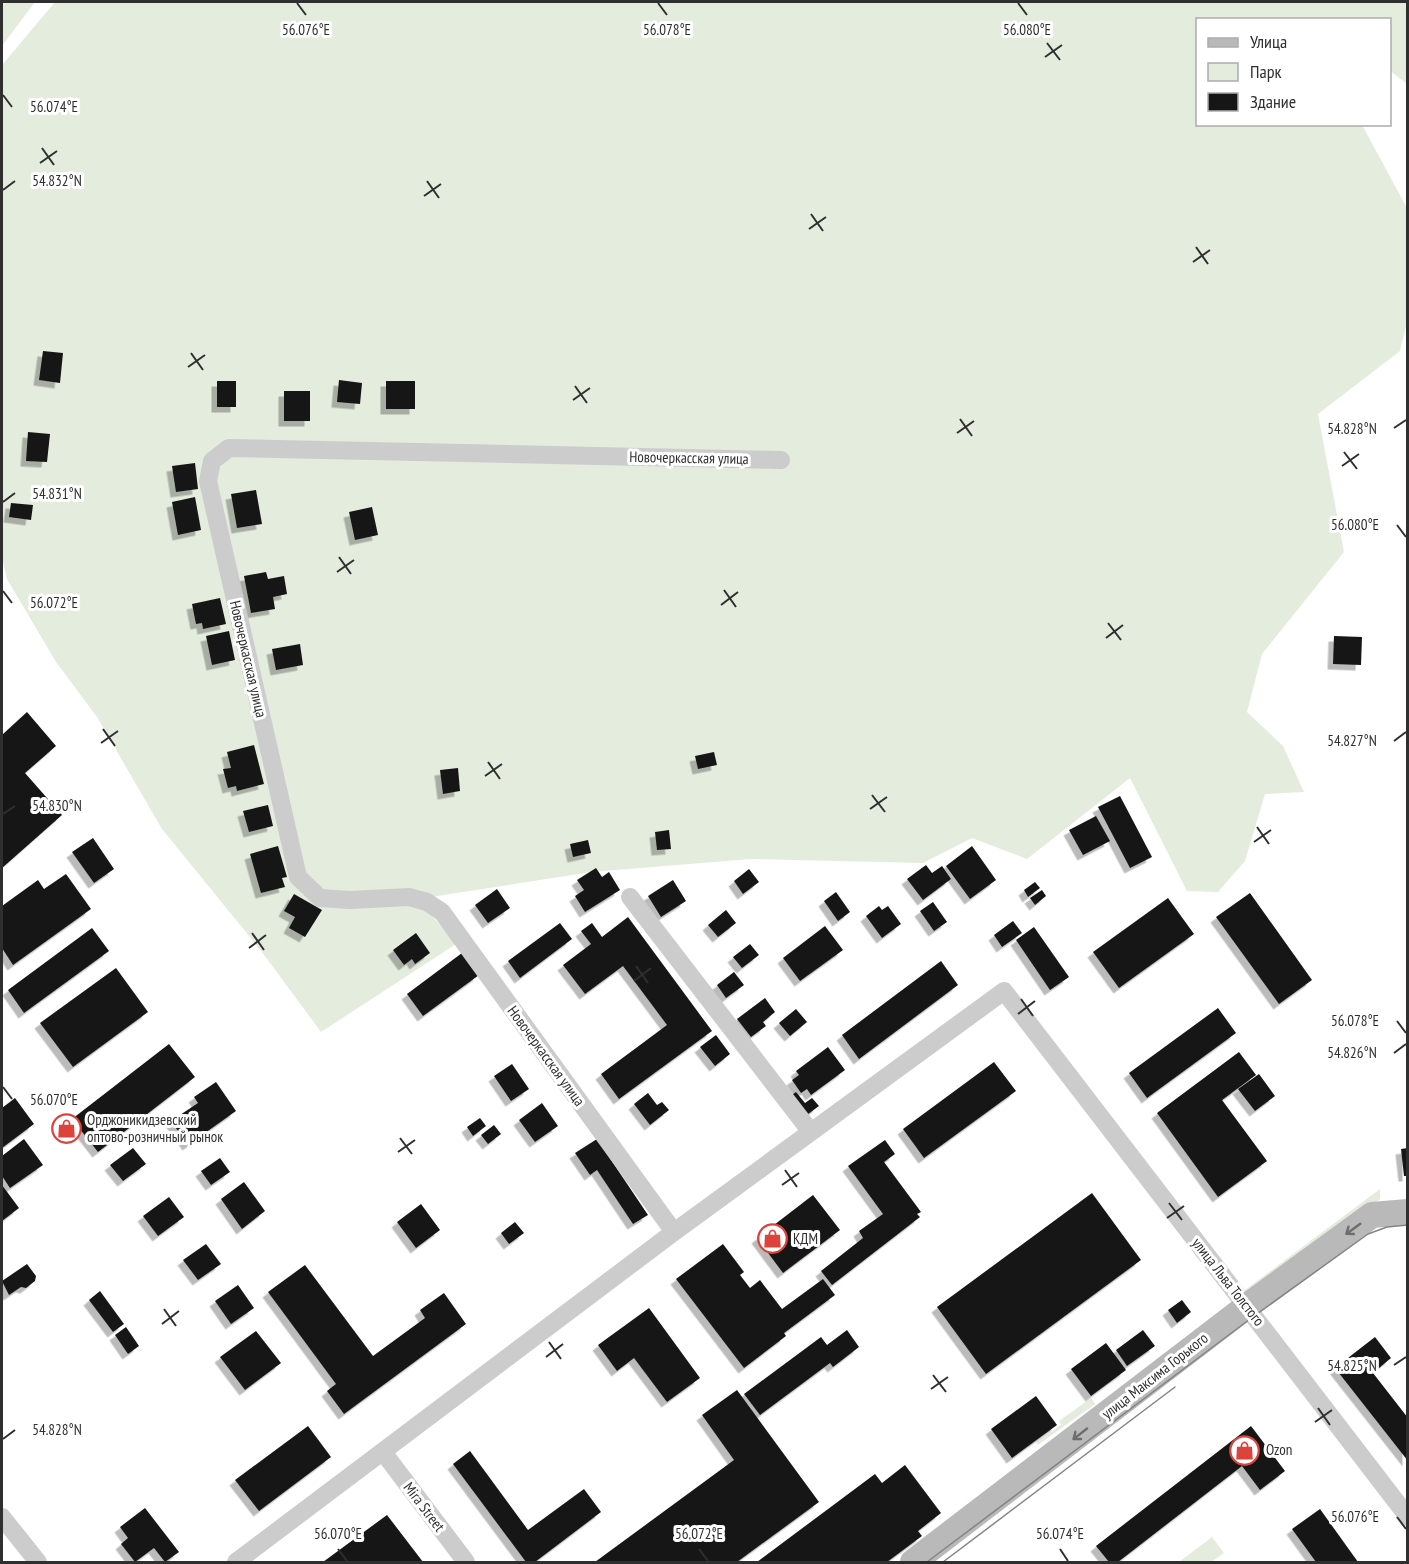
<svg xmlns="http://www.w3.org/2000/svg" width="1409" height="1564" font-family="'PT Sans Narrow',sans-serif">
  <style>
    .green { fill: #e4ecde }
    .building { fill: #161616; filter: url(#shadow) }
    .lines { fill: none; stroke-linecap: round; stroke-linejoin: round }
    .street { stroke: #ccc; stroke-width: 18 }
    .secondary { stroke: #b9b9b9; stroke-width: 26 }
    .tram { stroke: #848484; stroke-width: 1.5 }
    .oneway { stroke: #6d6d6d }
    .ticks { fill: none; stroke: #2f2f2f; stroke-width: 2 }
    .labels { text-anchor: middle; stroke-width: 6; stroke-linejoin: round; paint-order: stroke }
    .street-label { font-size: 15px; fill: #2f2f2f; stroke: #fff }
    .poi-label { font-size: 15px; fill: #2f2f2f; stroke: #fff; text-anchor: start }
    .ticks-label { font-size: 15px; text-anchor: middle; fill: #2f2f2f; stroke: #fff; stroke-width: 6; stroke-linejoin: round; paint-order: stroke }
  </style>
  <defs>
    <filter id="shadow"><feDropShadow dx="-5.5" dy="5.5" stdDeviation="0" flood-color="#0004"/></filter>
  </defs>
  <rect width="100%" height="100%" fill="#fff"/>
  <path class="green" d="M2,2H35L2,46Z
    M55,2H1407V84L1390,71V20H1198V124L1362,125L1407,208V322L1400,351L1318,414L1344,552L1262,654L1247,712L1283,746L1304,792L1265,794L1245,861L1218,892L1187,891L1130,778L1027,859L972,838L923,863L751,859L591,872L418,899L456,944L321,1032L262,952L162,829L97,717L56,662L7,579L2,558V65Z
    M1380,1189V1199L1249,1297L1245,1290Z
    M1091,1398L1095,1404L1038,1445L1036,1442L1061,1425L1059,1421Z
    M1212,1537L1224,1553L1211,1562H1179Z"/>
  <path class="building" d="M43,351L63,353L60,383L39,380Z
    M339,380L362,383L360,404L337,402Z
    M217,381H236V407H217Z
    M386,381H415V409H386Z
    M284,391H310V421H284Z
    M28,432L50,434L47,462L26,461Z
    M195,463L198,489L176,492L172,466Z
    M256,490L262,524L237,528L231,494Z
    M195,497L201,530L178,535L172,502Z
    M11,503L33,505L31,520L9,517Z
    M372,507L378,535L355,540L349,512Z
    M266,572L268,579L284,576L287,594L273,597L275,609L251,613L244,576Z
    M220,598L226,624L203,629L202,623L196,624L192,604Z
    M229,631L235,660L212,665L206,636Z
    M1334,636L1362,637L1361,665L1333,664Z
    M300,644L303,665L276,670L272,649Z
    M27,712L56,746L25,773L62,815L2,868V735Z
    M254,745L264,784L237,791L236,786L228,788L223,769L231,768L227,752Z
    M714,752L717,765L698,769L695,756Z
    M458,768L460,791L443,794L440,770Z
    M1120,796L1152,857L1130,868L1098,807Z
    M268,805L273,826L249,832L243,811Z
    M1096,816L1110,841L1083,855L1069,830Z
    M669,830L671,849L657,850L655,832Z
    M93,838L114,869L94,883L72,852Z
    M588,840L591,853L573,857L570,844Z
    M278,846L287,877L282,878L285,887L261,893L250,854Z
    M972,846L996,880L970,899L946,866Z
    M926,865L932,873L942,866L951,879L923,900L907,879Z
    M596,868L602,877L609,872L620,890L585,912L575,896L584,890L577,880Z
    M749,869L759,882L743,894L734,881Z
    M66,874L91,909L13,965L2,948V906L38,880L44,889Z
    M673,880L686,901L661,917L648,896Z
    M1035,882L1040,888L1028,897L1024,890Z
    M497,889L510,908L488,923L475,905Z
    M1042,890L1046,896L1035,905L1030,898Z
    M836,892L850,912L838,921L824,901Z
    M1250,893L1312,980L1279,1004L1216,917Z
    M294,894L322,910L305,937L289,928L295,917L284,911Z
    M1168,898L1194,934L1119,988L1093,952Z
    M933,902L947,922L934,931L920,911Z
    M879,906L882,910L888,906L901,924L882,938L866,916Z
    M726,910L736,923L718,937L708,925Z
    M628,917L712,1031L619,1099L601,1074L667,1025L623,966L585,994L563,965L591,944L581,931L592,923L602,937Z
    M1013,921L1022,933L1002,947L994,935Z
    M560,923L572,939L520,978L508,961Z
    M825,926L843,950L800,981L783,958Z
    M1034,927L1069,977L1050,990L1016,940Z
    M92,928L109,951L24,1013L8,990Z
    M416,933L430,953L415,964L412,959L404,965L393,950Z
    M750,944L759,955L742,968L733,957Z
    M462,953L479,975L423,1016L407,994Z
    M941,961L958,985L859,1059L842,1035Z
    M116,968L148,1012L73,1067L40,1023Z
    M734,972L744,985L726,998L717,985Z
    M765,998L775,1012L763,1022L766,1026L751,1037L737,1019Z
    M1218,1008L1236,1033L1147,1098L1129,1073Z
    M796,1009L807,1022L790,1036L779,1023Z
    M716,1035L730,1054L715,1066L700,1047Z
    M169,1044L195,1077L98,1152L72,1119Z
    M828,1047L845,1070L811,1095L807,1089L801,1093L792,1080L799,1075L796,1071Z
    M1239,1052L1256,1075L1222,1100L1267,1161L1218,1197L1157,1113Z
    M994,1062L1016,1091L924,1158L903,1129Z
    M512,1064L529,1089L511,1101L494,1076Z
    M1259,1074L1275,1096L1255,1111L1238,1089Z
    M216,1082L236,1111L188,1145L171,1121L198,1103L194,1097Z
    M796,1092L805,1103L812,1098L819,1106L804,1117L789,1097Z
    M648,1093L657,1105L662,1102L669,1110L650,1125L634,1104Z
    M15,1098L34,1124L2,1148V1108Z
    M542,1103L558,1126L535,1142L519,1120Z
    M480,1118L486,1126L473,1136L467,1127Z
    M494,1125L501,1134L488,1144L481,1135Z
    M24,1139L43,1165L10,1188L2,1176V1156Z
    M597,1139L648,1215L633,1224L597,1170L590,1175L575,1153Z
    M885,1140L895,1154L884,1162L921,1212L917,1214L920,1217L832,1285L821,1271L863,1238L859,1231L883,1214L848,1166Z
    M133,1148L146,1164L123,1181L110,1165Z
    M1408,1148V1176H1404L1401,1149Z
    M220,1158L230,1172L211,1185L201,1171Z
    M244,1182L265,1211L242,1229L221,1199Z
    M2,1185L19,1208L2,1221Z
    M1092,1193L1141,1260L986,1374L937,1307Z
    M813,1195L840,1230L783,1273L757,1238Z
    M169,1197L184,1217L158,1236L143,1216Z
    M421,1204L440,1230L416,1248L397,1222Z
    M515,1222L524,1233L509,1244L501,1233Z
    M206,1244L221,1264L198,1280L183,1260Z
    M723,1244L744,1272L740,1275L750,1288L760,1280L782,1309L823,1279L835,1295L784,1333L786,1336L744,1368L676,1279Z
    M27,1264L36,1276L35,1281L26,1288L21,1287L9,1295L2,1281Z
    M305,1265L373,1356L425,1318L420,1310L444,1293L466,1324L344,1414L327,1391L336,1384L268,1292Z
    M238,1285L254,1308L231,1324L215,1301Z
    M100,1291L124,1324L113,1332L89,1300Z
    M1182,1300L1191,1312L1177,1323L1168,1310Z
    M649,1308L700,1378L667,1402L634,1358L617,1371L598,1345Z
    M126,1327L139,1346L128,1354L115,1335Z
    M847,1330L859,1347L833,1367L830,1363L760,1415L744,1394L821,1337L827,1345Z
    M1143,1330L1155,1346L1127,1366L1116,1350Z
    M256,1331L281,1363L245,1390L220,1357Z
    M1375,1337L1391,1358L1373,1373L1408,1418V1461L1335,1368Z
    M1106,1343L1126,1370L1091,1396L1071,1369Z
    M737,1390L819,1502L737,1562H595L734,1460L702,1415Z
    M1036,1396L1057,1425L1012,1458L991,1429Z
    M308,1426L331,1457L259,1511L235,1480Z
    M1251,1426L1285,1471L1260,1490L1242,1466L1118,1562H1109L1096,1546Z
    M470,1451L528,1530L584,1489L601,1512L535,1562H526L453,1464Z
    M905,1465L941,1513L918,1531L922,1536L887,1562H757L875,1474L882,1483Z
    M145,1508L179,1552L165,1562L154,1548L135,1562L121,1544L128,1538L120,1527Z
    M1320,1509L1358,1562H1316L1292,1529Z
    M387,1515L423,1562H323Z"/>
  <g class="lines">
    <path class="street" d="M630,897L811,1132
      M674,1232L442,912L427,902L409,897L350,900L320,898L298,877L208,481L212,461L229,448L781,460
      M383,1452L466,1562
      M2,1517L38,1562
      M236,1562L674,1232L1004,991L1408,1517"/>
    <path class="secondary" d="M913,1562L1246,1307L1372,1215L1408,1212"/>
    <path class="tram" d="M927,1562L1254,1316L1368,1234L1387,1227L1408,1225
      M943,1562L1175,1387"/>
  </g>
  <defs><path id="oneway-shaft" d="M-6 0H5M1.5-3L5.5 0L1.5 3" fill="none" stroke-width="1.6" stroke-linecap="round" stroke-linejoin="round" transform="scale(1.5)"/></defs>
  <g class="oneway">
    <use href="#oneway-shaft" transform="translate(1353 1229) rotate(144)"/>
    <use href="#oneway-shaft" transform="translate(1080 1434) rotate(142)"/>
  </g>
  <path class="ticks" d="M297,3L306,15M658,3L667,15M1018,3L1027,15M1047,43L1060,60M1045,57L1062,45M3,95L12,107M42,148L54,165M40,163L57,151M427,181L439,198M3,190L15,181M424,196L441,184M811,214L823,231M809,229L826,217M1196,247L1208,264M1193,262L1210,250M191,353L203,370M188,367L205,355M575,386L587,403M573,400L590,388M960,419L972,436M1394,428L1406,420M957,433L974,421M1344,452L1357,469M1342,466L1359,454M3,502L15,493M1397,525L1406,537M339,557L351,574M337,572L354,560M724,590L736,607M3,591L12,603M721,605L738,592M1108,623L1121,640M1106,638L1123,625M103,729L115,746M1394,741L1406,732M101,743L118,731M488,762L500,779M485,776L502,764M872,795L885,812M870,809L887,797M3,814L15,806M1257,827L1269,844M1254,842L1271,830M252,933L264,950M249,948L266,935M636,966L648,983M634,981L651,968M1021,999L1033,1016M1018,1014L1035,1001M1397,1021L1406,1033M1394,1053L1406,1044M3,1087L12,1099M400,1138L412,1154M398,1152L415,1140M785,1170L797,1187M782,1185L799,1173M1169,1203L1182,1220M1167,1218L1184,1206M164,1309L176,1326M162,1324L179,1311M549,1342L561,1359M546,1357L563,1344M1394,1365L1406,1357M933,1375L946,1392M931,1389L948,1377M1318,1408L1330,1425M1315,1422L1332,1410M3,1439L15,1430M1397,1517L1406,1529M338,1549L347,1561M699,1549L708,1561M1060,1549L1068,1561"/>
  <defs>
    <symbol id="shop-ring" viewBox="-11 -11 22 22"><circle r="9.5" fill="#fff" stroke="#dc433b" stroke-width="1.5"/><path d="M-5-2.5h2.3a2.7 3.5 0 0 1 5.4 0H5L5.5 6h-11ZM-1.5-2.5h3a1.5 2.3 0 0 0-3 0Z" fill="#dc433b"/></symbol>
  </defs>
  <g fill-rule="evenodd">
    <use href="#shop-ring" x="50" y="1112" width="33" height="33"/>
    <use href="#shop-ring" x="756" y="1222" width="33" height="33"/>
    <use href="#shop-ring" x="1228" y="1434" width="33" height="33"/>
  </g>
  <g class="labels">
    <g class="street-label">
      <text transform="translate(689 458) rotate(1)" y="5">Новочеркасская улица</text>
      <text transform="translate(248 659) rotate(77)" y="5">Новочеркасская улица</text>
      <text transform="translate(546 1056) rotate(54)" y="5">Новочеркасская улица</text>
      <text transform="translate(1228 1282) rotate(52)" y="5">улица Льва Толстого</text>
      <text transform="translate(1155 1376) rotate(-38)" y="5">улица Максима Горького</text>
      <text transform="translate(424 1507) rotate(53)" y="5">Mira Street</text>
    </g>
    <g class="poi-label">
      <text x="87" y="1125">Орджоникидзевский<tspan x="87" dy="17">оптово-розничный рынок</tspan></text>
      <text x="793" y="1244">КДМ</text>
      <text x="1266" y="1455">Ozon</text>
    </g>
  </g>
  <g class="ticks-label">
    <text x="306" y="35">56.076°E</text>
    <text x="667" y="35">56.078°E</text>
    <text x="1027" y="35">56.080°E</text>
    <text x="54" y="112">56.074°E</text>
    <text x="57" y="186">54.832°N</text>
    <text x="1352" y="434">54.828°N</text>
    <text x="57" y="499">54.831°N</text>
    <text x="1355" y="530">56.080°E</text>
    <text x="54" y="608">56.072°E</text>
    <text x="1352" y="746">54.827°N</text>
    <text x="57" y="811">54.830°N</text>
    <text x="1355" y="1026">56.078°E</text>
    <text x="1352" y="1058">54.826°N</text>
    <text x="54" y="1105">56.070°E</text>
    <text x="1352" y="1371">54.825°N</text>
    <text x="57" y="1435">54.828°N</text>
    <text x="1355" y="1522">56.076°E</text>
    <text x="338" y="1539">56.070°E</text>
    <text x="699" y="1539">56.072°E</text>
    <text x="1060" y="1539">56.074°E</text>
  </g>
  <rect width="1409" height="1564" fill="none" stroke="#2f2f2f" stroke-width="6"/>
  <rect x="1196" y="18" width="195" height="108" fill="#ffffff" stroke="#acacac" stroke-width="1.5"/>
  <rect x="1208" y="38" width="30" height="9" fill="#b9b9b9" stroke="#acacac" stroke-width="1.5"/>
  <text x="1250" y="48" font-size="18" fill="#2f2f2f">Улица</text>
  <rect x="1208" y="63" width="30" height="18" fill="#e4ecde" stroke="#acacac" stroke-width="1.5"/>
  <text x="1250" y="78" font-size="18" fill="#2f2f2f">Парк</text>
  <rect x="1208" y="93" width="30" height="18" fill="#161616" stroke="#acacac" stroke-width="1.5"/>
  <text x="1250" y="108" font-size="18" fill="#2f2f2f">Здание</text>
</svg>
